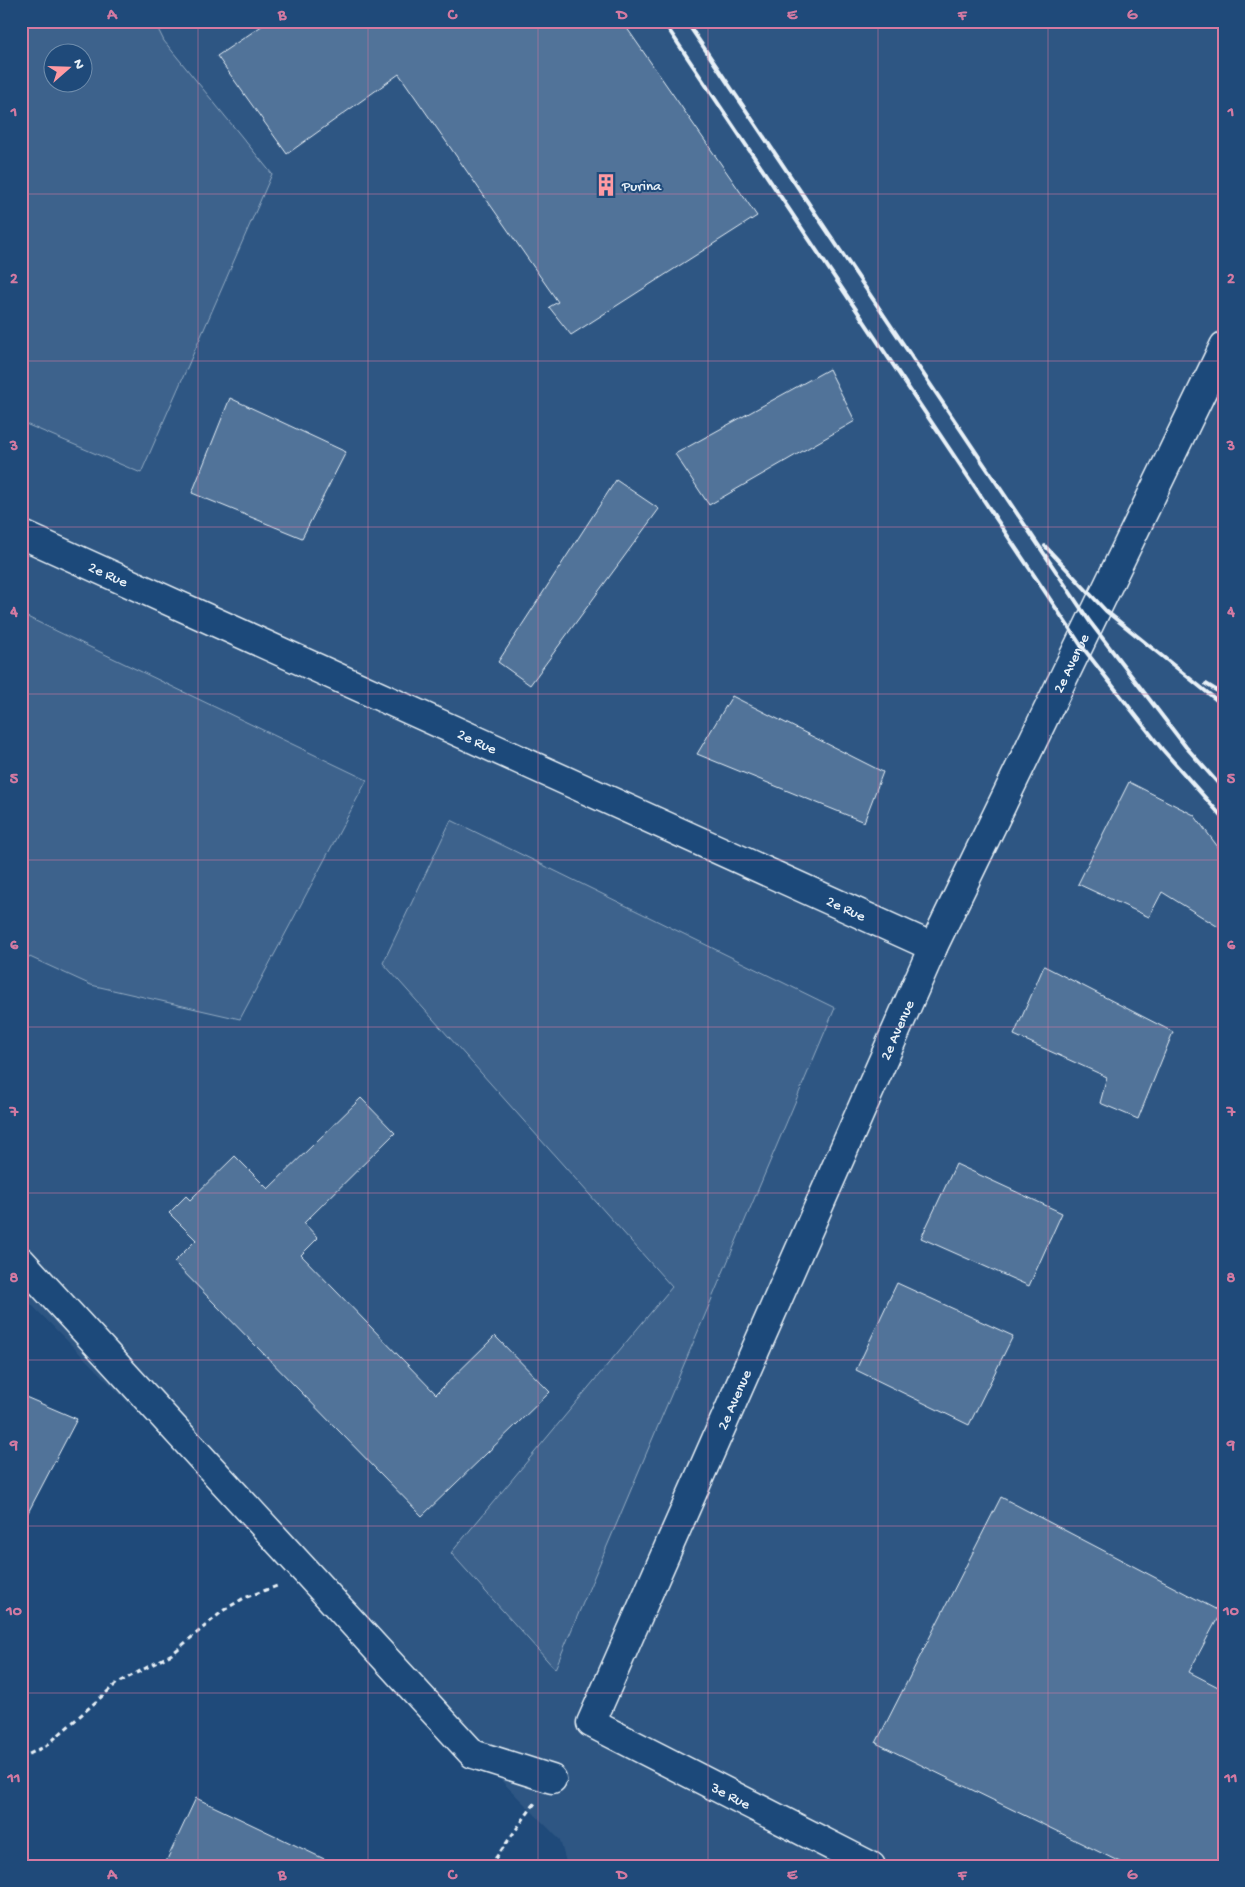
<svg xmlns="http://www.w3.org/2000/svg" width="1245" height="1887" font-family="'Gochi Hand',sans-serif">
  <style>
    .built { fill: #2e5683; fill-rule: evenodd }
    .green { fill: #3c628c; stroke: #92aac2; fill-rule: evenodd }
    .building { fill: #517399; stroke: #e8f1f8 }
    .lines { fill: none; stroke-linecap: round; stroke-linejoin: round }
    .minor-casing { stroke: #e8f1f8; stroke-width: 31 }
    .path { stroke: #e8f1f8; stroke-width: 3; stroke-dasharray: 5 4; stroke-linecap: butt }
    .minor { stroke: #1f4a7a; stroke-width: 28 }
    .rail { stroke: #e8f1f8; stroke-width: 4 }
    .grid { fill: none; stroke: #d37aa2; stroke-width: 1; stroke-opacity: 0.55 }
    .labels { text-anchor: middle; stroke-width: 4; stroke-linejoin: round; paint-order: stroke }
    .poi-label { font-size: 15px; fill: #e8f1f8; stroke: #1f4a7a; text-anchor: start }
    .street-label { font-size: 15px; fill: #e8f1f8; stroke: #1f4a7a }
    .neatline { fill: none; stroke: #d37aa2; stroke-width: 2 }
    .grid-label { font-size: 16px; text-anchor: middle; font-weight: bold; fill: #d37aa2 }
  </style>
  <rect width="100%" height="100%" fill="#1f4a7a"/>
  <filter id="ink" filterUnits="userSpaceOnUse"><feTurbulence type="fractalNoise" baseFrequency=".02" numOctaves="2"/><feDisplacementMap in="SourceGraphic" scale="10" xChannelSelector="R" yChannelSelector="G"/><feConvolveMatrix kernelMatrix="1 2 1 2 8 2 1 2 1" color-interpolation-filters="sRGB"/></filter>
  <g filter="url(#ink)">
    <path class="built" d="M21,21H1224V1866H567L560,1840L21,1294ZM52,52H82V82H52Z"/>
    <path class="green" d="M21,21H154L164,41L272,174L141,473L21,422ZM52,52H82V82H52Z
      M21,614L367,780L240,1019L91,985L21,953Z
      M451,820L835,1008L555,1669L451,1553L672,1287L383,963Z"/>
    <path class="building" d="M269,21H622L757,216L571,335L549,307L558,302L399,74L287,154L217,56Z
      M829,369L855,421L709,505L675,454Z
      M230,398L346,452L302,538L192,493Z
      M616,480L659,509L530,685L498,662Z
      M732,696L883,772L864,822L697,754Z
      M1129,782L1194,815L1224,855V918L1220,928L1162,892L1149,917L1078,884Z
      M1044,966L1173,1032L1138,1119L1100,1103L1107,1077L1014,1035Z
      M361,1098L395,1133L304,1223L318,1238L301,1255L436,1394L495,1336L550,1392L422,1516L174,1262L196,1240L169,1213L186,1196L190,1200L235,1156L268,1189Z
      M956,1164L1062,1213L1029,1286L921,1238Z
      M897,1283L1013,1336L969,1425L856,1370Z
      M21,1395L77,1419L21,1526Z
      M1001,1497L1221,1612L1189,1672L1224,1690V1866H1128L876,1743Z
      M196,1798L339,1866H164Z"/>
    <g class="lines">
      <defs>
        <g id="minor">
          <path id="s1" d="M21,534L933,947"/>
          <path d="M21,1261L473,1754L552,1779"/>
          <path id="s2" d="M871,1866L591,1723L933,947L1224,346"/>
        </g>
      </defs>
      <use href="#minor" class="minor-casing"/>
      <path class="path" d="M21,1758L46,1746L116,1684L172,1654L224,1610L244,1598L277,1586
        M490,1866L535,1803"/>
      <use href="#minor" class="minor"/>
      <path class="rail" d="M663,21L1080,644L1162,749L1224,819
        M686,21L1090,622L1186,747L1224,790
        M1045,546L1106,611L1224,706
        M1206,684L1224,695"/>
    </g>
  </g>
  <path class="grid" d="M198,21V1866M368,21V1866M538,21V1866M708,21V1866M878,21V1866M1048,21V1866M21,194H1224M21,361H1224M21,527H1224M21,694H1224M21,860H1224M21,1027H1224M21,1193H1224M21,1360H1224M21,1526H1224M21,1693H1224"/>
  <defs>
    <symbol id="building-bare" viewBox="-9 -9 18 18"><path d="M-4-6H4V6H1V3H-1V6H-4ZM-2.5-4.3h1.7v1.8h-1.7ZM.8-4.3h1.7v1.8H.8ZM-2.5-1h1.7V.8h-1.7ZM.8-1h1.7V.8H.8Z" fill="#ff9aa2" stroke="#1f4a7a" stroke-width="2.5" paint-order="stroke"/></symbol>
  </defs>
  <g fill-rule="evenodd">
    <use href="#building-bare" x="590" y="169" width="32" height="32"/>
  </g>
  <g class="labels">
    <g class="poi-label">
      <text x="622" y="190">Purina</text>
    </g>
    <g class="street-label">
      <text dy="5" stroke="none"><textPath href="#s1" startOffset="96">2e Rue</textPath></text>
      <text dy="5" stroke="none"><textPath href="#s2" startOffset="1478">2e Avenue</textPath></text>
      <text dy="5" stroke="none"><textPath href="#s1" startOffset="501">2e Rue</textPath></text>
      <text dy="5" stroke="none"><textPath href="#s1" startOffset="906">2e Rue</textPath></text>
      <text dy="5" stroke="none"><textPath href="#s2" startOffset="1072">2e Avenue</textPath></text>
      <text dy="5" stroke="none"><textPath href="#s2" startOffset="668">2e Avenue</textPath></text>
      <text transform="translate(731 1795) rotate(27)" y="5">3e Rue</text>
    </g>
  </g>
  <rect width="1245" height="1887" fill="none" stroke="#1f4a7a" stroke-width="55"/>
  <g transform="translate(68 68) rotate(70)"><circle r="24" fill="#1f4a7a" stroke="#6f8dac"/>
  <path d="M0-4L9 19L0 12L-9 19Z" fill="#ff9aa2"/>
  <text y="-8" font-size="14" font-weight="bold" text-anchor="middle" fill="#e8f1f8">N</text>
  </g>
  <rect x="28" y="28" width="1190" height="1832" class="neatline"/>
  <g class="grid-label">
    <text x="112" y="19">A</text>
    <text x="282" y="19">B</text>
    <text x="452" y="19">C</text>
    <text x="622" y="19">D</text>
    <text x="792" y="19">E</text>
    <text x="962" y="19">F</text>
    <text x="1132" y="19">G</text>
    <text x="14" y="116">1</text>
    <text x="1231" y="116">1</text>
    <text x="14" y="283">2</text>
    <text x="1231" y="283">2</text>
    <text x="14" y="450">3</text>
    <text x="1231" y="450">3</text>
    <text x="14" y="616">4</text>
    <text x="1231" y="616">4</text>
    <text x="14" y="783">5</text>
    <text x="1231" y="783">5</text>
    <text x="14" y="949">6</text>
    <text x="1231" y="949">6</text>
    <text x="14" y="1116">7</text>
    <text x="1231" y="1116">7</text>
    <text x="14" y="1282">8</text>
    <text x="1231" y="1282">8</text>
    <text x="14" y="1449">9</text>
    <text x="1231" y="1449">9</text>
    <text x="14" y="1615">10</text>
    <text x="1231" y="1615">10</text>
    <text x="14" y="1782">11</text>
    <text x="1231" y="1782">11</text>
    <text x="112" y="1879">A</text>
    <text x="282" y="1879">B</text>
    <text x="452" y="1879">C</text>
    <text x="622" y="1879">D</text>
    <text x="792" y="1879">E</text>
    <text x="962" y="1879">F</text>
    <text x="1132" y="1879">G</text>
  </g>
</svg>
